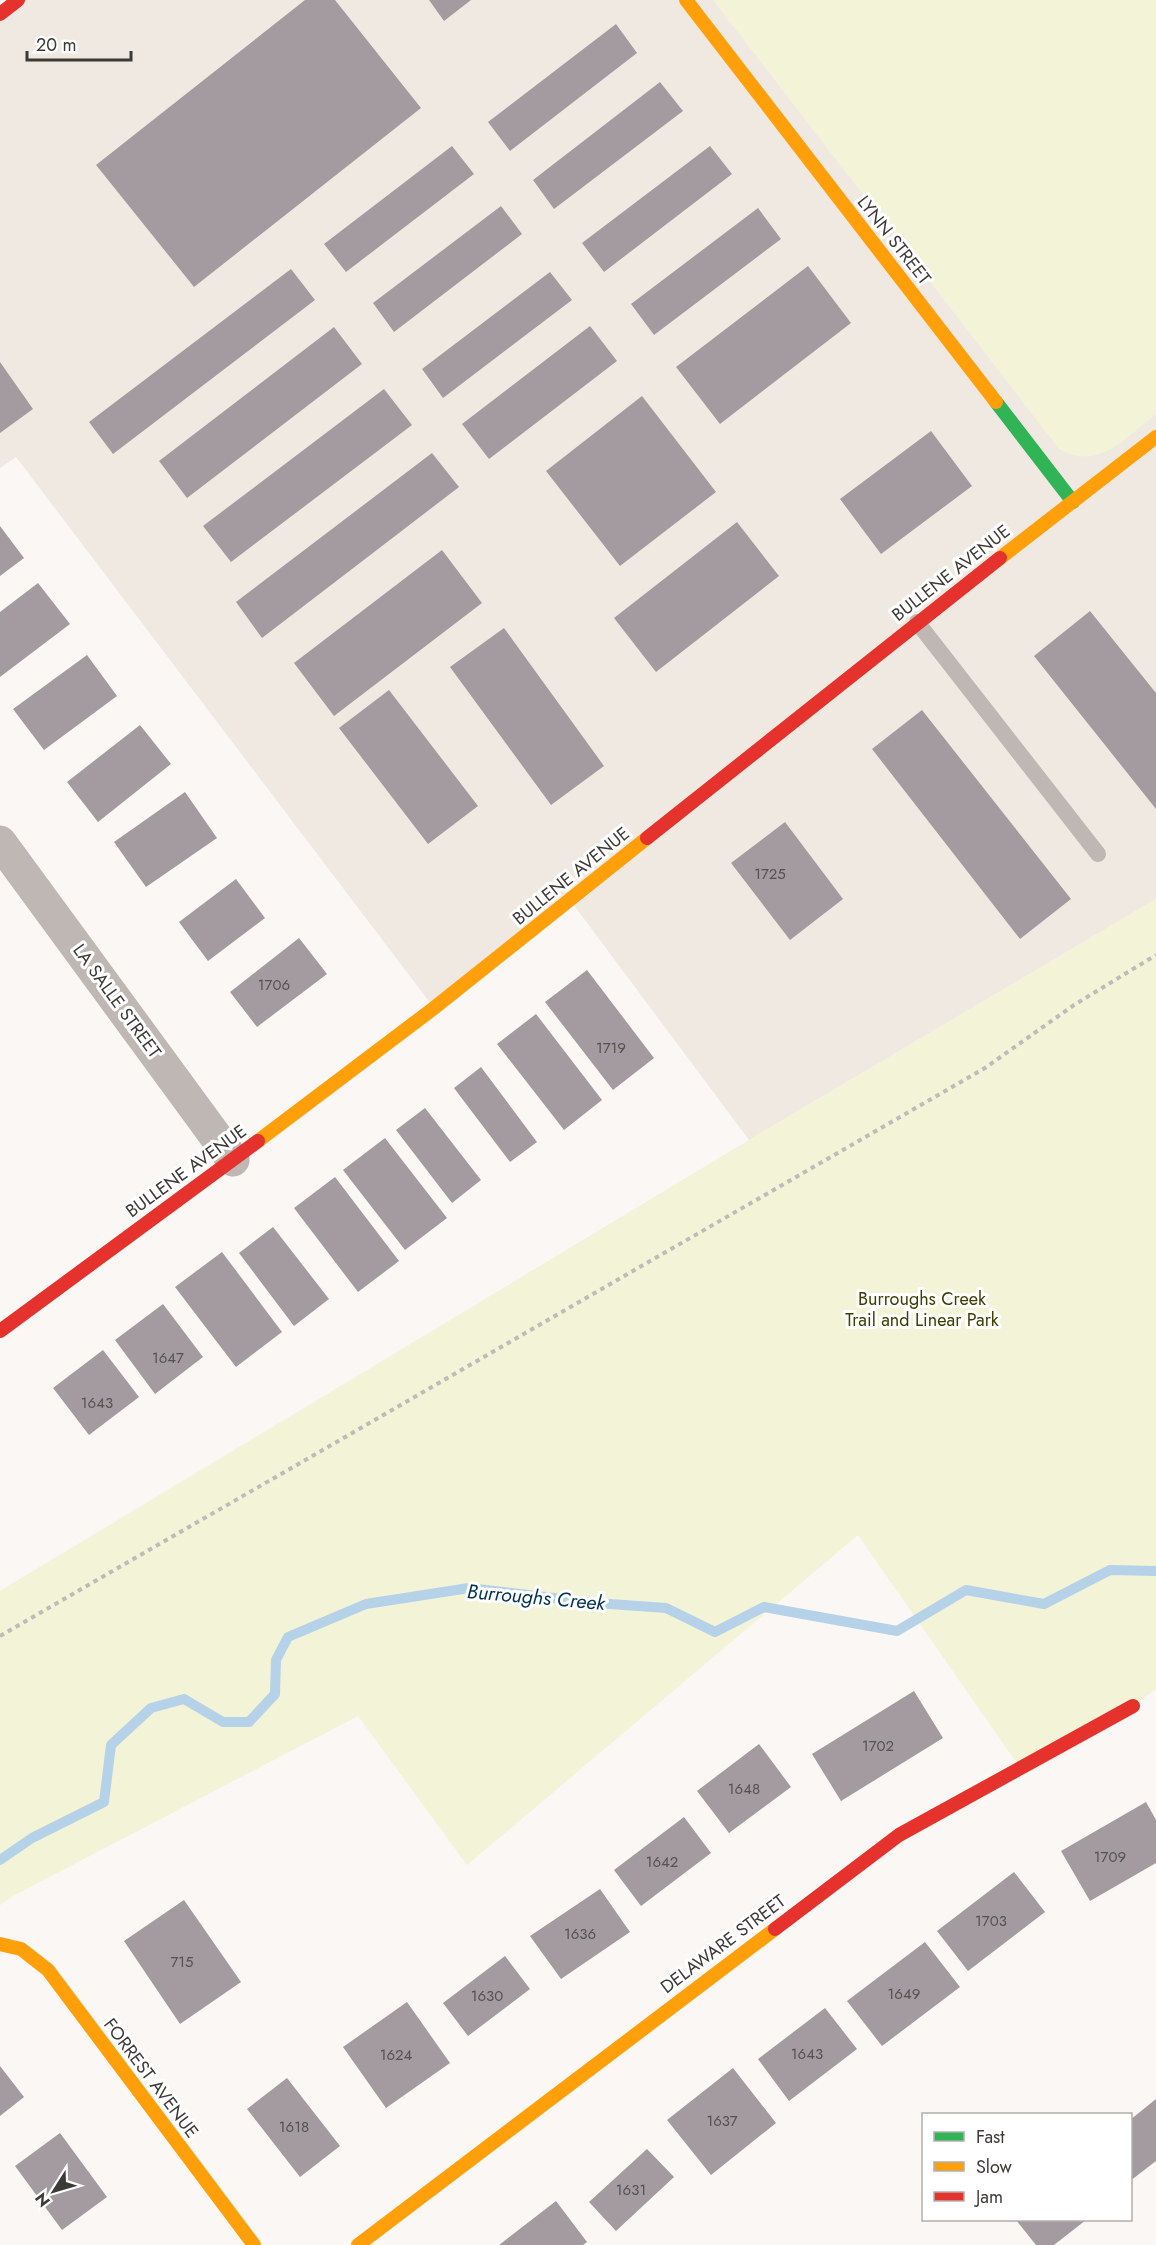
<svg xmlns="http://www.w3.org/2000/svg" width="1156" height="2245" font-family="Jost,sans-serif">
  <style>
    .built { fill: #f0e9e1 }
    .green { fill: #f2f3d7 }
    .lines { fill: none; stroke-linecap: round; stroke-linejoin: round }
    .stream { stroke: #b6d2e8; stroke-width: 10 }
    .building { fill: #a39b9f }
    .path { stroke: #bfbbb8; stroke-width: 4; stroke-dasharray: 4.5 4.5; stroke-linecap: butt }
    .lane { stroke: #beb7b4; stroke-width: 16 }
    .street { stroke: #beb7b4; stroke-width: 33 }
    .fast { stroke: #30b455; stroke-width: 14 }
    .slow { stroke: #ff9f0a; stroke-width: 14 }
    .jam { stroke: #e5322d; stroke-width: 14 }
    .labels { text-anchor: middle; stroke-width: 6; stroke-linejoin: round; paint-order: stroke }
    .number-label { font-size: 15px; fill: #565251 }
    .street-label { font-size: 18px; fill: #3c3a37; stroke: #fff }
    .park-label { font-size: 18px; fill: #3c3e02; stroke: #fff }
    .water-label { font-size: 20px; font-style: italic; fill: #003353; stroke: #fff }
  </style>
  <rect width="100%" height="100%" fill="#faf7f4"/>
  <path class="built" d="M18,0H1156V899L749,1140L570,900L434,1008L16,457L0,468V14Z"/>
  <path class="green" d="M713,0H1156V414C1126,437 1099,472 1059,449Z
    M1156,899V1689L1133,1706L1021,1769L858,1535L467,1865L358,1716L11,1897L0,1905V1591L749,1140Z"/>
  <g class="lines">
    <path class="stream" d="M0,1860L32,1838L104,1802L111,1745L151,1708L184,1699L223,1722H249L275,1694L276,1660L288,1637L366,1604L469,1588L596,1603L666,1608L715,1632L764,1607L897,1631L966,1590L1044,1604L1110,1570L1156,1571"/>
  </g>
  <path class="building" d="M305,0H335L421,108L194,287L96,165Z
    M429,0H471L444,21Z
    M616,24L637,53L510,151L488,122Z
    M660,82L683,111L554,209L533,180Z
    M452,146L474,174L346,272L324,244Z
    M710,146L732,174L604,272L582,243Z
    M501,206L522,234L394,332L373,303Z
    M758,208L781,239L654,335L631,304Z
    M808,266L851,323L720,424L676,367Z
    M291,269L315,300L113,454L89,422Z
    M550,272L572,300L443,398L422,369Z
    M590,326L617,361L489,459L462,424Z
    M334,327L362,364L187,498L159,461Z
    M0,362L33,409L0,433Z
    M384,389L412,425L231,562L203,526Z
    M642,396L716,492L620,566L546,471Z
    M931,431L972,486L881,554L840,499Z
    M432,453L459,487L262,638L236,602Z
    M737,522L779,576L656,672L614,618Z
    M0,526L24,558L0,576Z
    M442,550L482,603L334,716L294,663Z
    M38,583L70,624L0,677V612Z
    M1090,611L1156,693V809L1034,656Z
    M504,628L604,766L551,805L450,667Z
    M87,655L117,696L44,750L13,709Z
    M389,690L478,806L428,844L339,728Z
    M922,710L1071,899L1020,939L872,749Z
    M140,725L171,764L98,822L67,782Z
    M185,792L217,838L146,887L114,842Z
    M785,822L843,899L790,940L731,863Z
    M236,879L265,918L208,961L179,922Z
    M299,938L327,974L257,1027L230,992Z
    M587,970L654,1058L613,1090L545,1002Z
    M536,1014L602,1100L564,1130L497,1044Z
    M481,1067L537,1142L510,1162L454,1088Z
    M425,1108L481,1180L452,1203L396,1130Z
    M385,1138L447,1218L405,1250L343,1170Z
    M335,1177L399,1261L358,1292L294,1208Z
    M273,1227L329,1299L294,1326L239,1253Z
    M222,1252L282,1332L236,1367L175,1287Z
    M163,1304L203,1357L155,1394L115,1340Z
    M103,1350L139,1397L89,1435L53,1388Z
    M914,1691L943,1738L841,1801L812,1754Z
    M759,1744L791,1787L729,1833L697,1791Z
    M1146,1802L1156,1820V1863L1090,1901L1061,1851Z
    M684,1817L711,1853L641,1906L614,1870Z
    M1014,1872L1045,1912L968,1971L937,1931Z
    M600,1889L630,1932L561,1979L530,1936Z
    M184,1900L241,1982L180,2024L124,1941Z
    M925,1942L960,1987L882,2046L847,2001Z
    M505,1956L530,1989L468,2036L443,2003Z
    M407,2002L450,2063L386,2108L343,2047Z
    M825,2008L857,2049L789,2101L758,2059Z
    M0,2066L24,2097L0,2116Z
    M733,2068L776,2123L711,2175L667,2120Z
    M287,2078L340,2146L300,2177L247,2109Z
    M1156,2099V2161L1130,2181V2120Z
    M60,2133L107,2197L62,2230L15,2166Z
    M647,2149L674,2177L616,2231L589,2202Z
    M556,2201L587,2242L583,2245H499Z
    M1016,2220H1086L1054,2245H1036Z"/>
  <g class="lines">
    <path class="path" d="M0,1636L985,1068L1074,1005L1156,955"/>
    <path class="lane" d="M917,622L1098,854"/>
    <path class="street" d="M0,842L233,1160"/>
    <path class="fast" d="M996,402L1073,502"/>
    <path class="slow" d="M686,0L996,402
      M1000,558L1156,437
      M258,1141L434,1008L647,838
      M0,1944L21,1949L48,1970L254,2245
      M358,2245L775,1929"/>
    <path class="jam" d="M0,14L18,0
      M647,838L1000,558
      M0,1331L258,1141
      M775,1929L899,1835L1133,1706"/>
  </g>
  <g class="labels">
    <g class="number-label">
      <text x="770" y="879">1725</text>
      <text x="274" y="990">1706</text>
      <text x="611" y="1053">1719</text>
      <text x="168" y="1363">1647</text>
      <text x="97" y="1408">1643</text>
      <text x="878" y="1751">1702</text>
      <text x="744" y="1794">1648</text>
      <text x="1110" y="1862">1709</text>
      <text x="662" y="1867">1642</text>
      <text x="991" y="1926">1703</text>
      <text x="580" y="1939">1636</text>
      <text x="182" y="1967">715</text>
      <text x="904" y="1999">1649</text>
      <text x="487" y="2001">1630</text>
      <text x="807" y="2059">1643</text>
      <text x="396" y="2060">1624</text>
      <text x="722" y="2126">1637</text>
      <text x="294" y="2132">1618</text>
      <text x="631" y="2195">1631</text>
    </g>
    <g class="street-label">
      <text transform="translate(894 240) rotate(52)" y="6">LYNN STREET</text>
      <text transform="translate(951 573) rotate(-38)" y="6">BULLENE AVENUE</text>
      <text transform="translate(571 876) rotate(-39)" y="6">BULLENE AVENUE</text>
      <text transform="translate(117 1001) rotate(54)" y="6">LA SALLE STREET</text>
      <text transform="translate(186 1171) rotate(-36)" y="6">BULLENE AVENUE</text>
      <text transform="translate(723 1944) rotate(-37)" y="6">DELAWARE STREET</text>
      <text transform="translate(151 2078) rotate(53)" y="6">FORREST AVENUE</text>
    </g>
    <g class="park-label">
      <text x="922" y="1305">Burroughs Creek<tspan x="922" dy="21">Trail and Linear Park</tspan></text>
    </g>
    <g class="water-label">
      <text transform="translate(536 1597) rotate(5)" y="7">Burroughs Creek</text>
    </g>
  </g>
  <rect x="922" y="2113" width="210" height="108" fill="#ffffff" stroke="#b1b0af" stroke-width="1.5"/>
  <rect x="934" y="2132" width="30" height="9" fill="#30b455" stroke="#b1b0af" stroke-width="1.5"/>
  <text x="976" y="2143" font-size="18" fill="#3c3a37">Fast</text>
  <rect x="934" y="2162" width="30" height="9" fill="#ff9f0a" stroke="#b1b0af" stroke-width="1.5"/>
  <text x="976" y="2173" font-size="18" fill="#3c3a37">Slow</text>
  <rect x="934" y="2192" width="30" height="9" fill="#e5322d" stroke="#b1b0af" stroke-width="1.5"/>
  <text x="976" y="2203" font-size="18" fill="#3c3a37">Jam</text>
  <g transform="translate(54 2191) rotate(233)" stroke="#ffffff" stroke-width="4.5" paint-order="stroke">
  <path d="M0-4.5L10 22L0 15L-10 22Z" fill="#3c3a37"/>
  <text y="-9" font-size="16" font-weight="bold" text-anchor="middle" fill="#3c3a37">N</text>
  </g>
  <path d="M27 51v9h104v-9" fill="none" stroke="#3c3a37" stroke-width="3"/>
  <text x="36" y="51" font-size="18" fill="#3c3a37" stroke="#ffffff" stroke-width="4.5" paint-order="stroke">20 m</text>
</svg>
